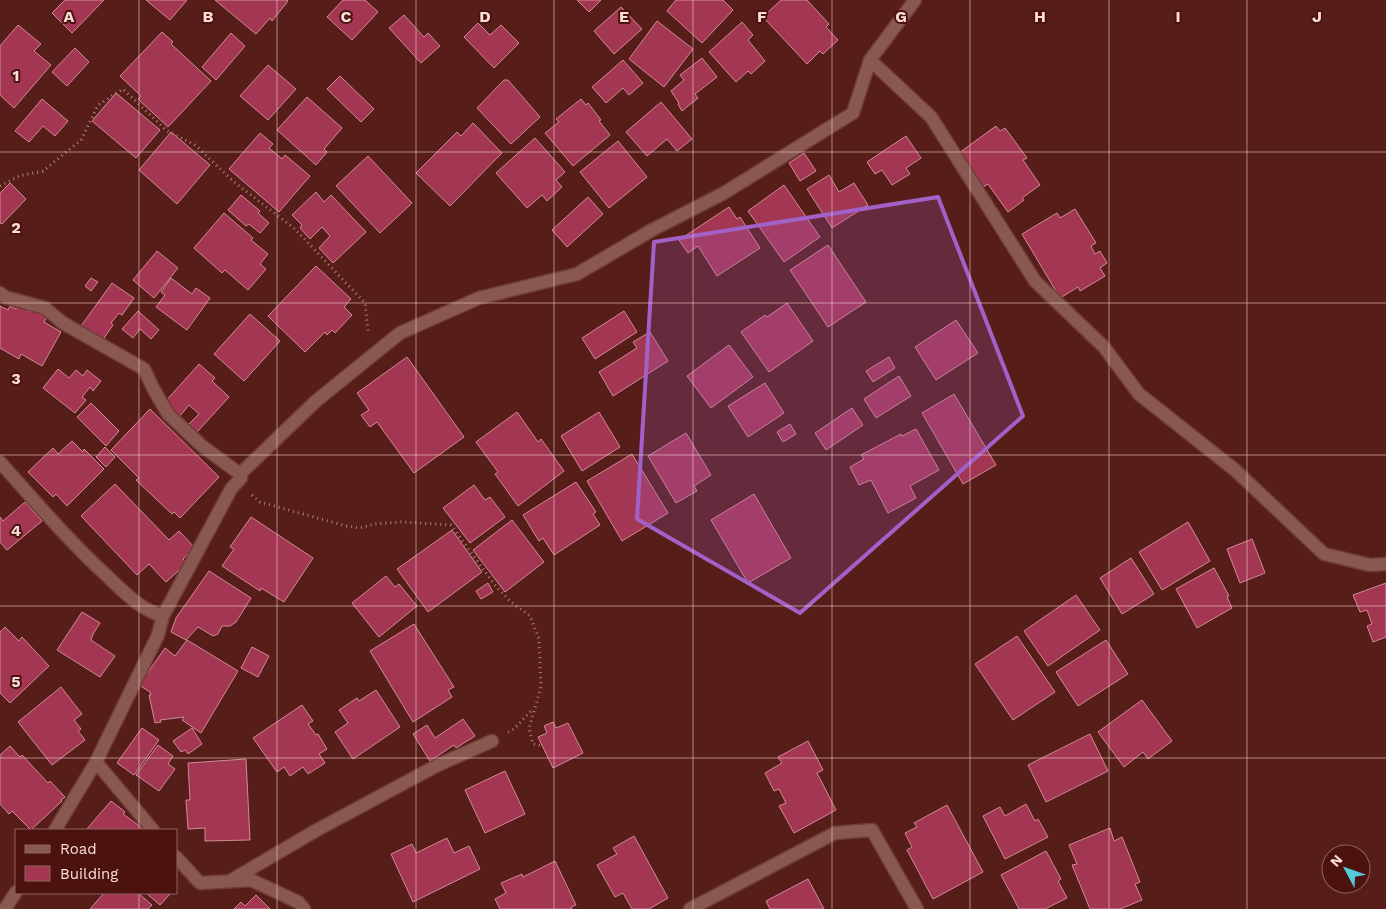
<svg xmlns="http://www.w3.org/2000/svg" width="1386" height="909" font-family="'Work Sans',sans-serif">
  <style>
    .building { fill: #a33652; stroke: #d18b97 }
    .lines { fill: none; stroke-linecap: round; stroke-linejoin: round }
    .minor-casing { stroke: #713c37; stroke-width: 15 }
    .path { stroke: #ad817c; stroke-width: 3; stroke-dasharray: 1 4; stroke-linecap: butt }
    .minor { stroke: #885851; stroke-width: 12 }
    .marked { fill: #a261c7; fill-opacity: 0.2; stroke: #a261c7; stroke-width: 4; stroke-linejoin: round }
    .grid { fill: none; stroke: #fcddd9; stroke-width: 1; stroke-opacity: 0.55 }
    .grid-label { font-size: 16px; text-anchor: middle; font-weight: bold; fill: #fcddd9; stroke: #4b120e; stroke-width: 4; stroke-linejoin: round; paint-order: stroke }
  </style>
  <rect width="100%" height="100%" fill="#571d18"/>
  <path class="building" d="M65,0H104L72,33L52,13Z
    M146,0H187L170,20Z
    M215,0H287L288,1L272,21L270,18L256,34Z
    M343,0H365L378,12L352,40L327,17Z
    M577,0H601L589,12Z
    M676,0H723L733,10L702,43L667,11Z
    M781,0H807L829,24L826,27L838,40L823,54L820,51L807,64L763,17Z
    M621,7L642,29L614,54L594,31Z
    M404,15L424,37L428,33L440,46L421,63L389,28Z
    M657,21L693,49L664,87L629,59Z
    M742,22L753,35L748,40L765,61L751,74L748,71L736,82L709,52Z
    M478,23L490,35L501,25L519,43L494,68L464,37Z
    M18,25L41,44L34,51L51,65L14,108L0,95V46Z
    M162,32L173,42L171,44L211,81L168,127L138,99L141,96L120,76Z
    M231,33L245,46L216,80L202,67Z
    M75,48L89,62L67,86L52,72Z
    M702,58L717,77L695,94L698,98L682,111L678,104L679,103L671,91L684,80L680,75Z
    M623,60L643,83L629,95L623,88L606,103L592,87Z
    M268,65L296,89L268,120L240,96Z
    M340,76L374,109L361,122L327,89Z
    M504,80H508L540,117L511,144L477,108Z
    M116,93L160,130L136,158L92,121Z
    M307,97L342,128L324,149L327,152L316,165L277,130Z
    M42,99L68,121L55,136L43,126L29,142L15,131Z
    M581,99L586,105L588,103L601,120L599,121L610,135L573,166L545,133L559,122L556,119Z
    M661,102L692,139L677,151L667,139L647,156L626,132Z
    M473,123L502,153L450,206L416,173L457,132L461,136Z
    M996,126L1000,131L1005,128L1027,158L1023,160L1040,185L1022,198L1024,200L1008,212L988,184L983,187L959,153Z
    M171,132L210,165L177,204L139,170Z
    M260,133L273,144L269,148L282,159L285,155L310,176L279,212L229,169Z
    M906,136L921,158L906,168L910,174L892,185L882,170L875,174L867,162Z
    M535,138L565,172L556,180L562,187L547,201L542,195L527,208L496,173Z
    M618,141L647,177L609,208L580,172Z
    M804,153L816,171L800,181L789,163Z
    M368,156L412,203L380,233L336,186Z
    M829,175L839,192L854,183L868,205L832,228L807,189Z
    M10,183L26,199L2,224L0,223V193Z
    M784,185L820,237L784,262L748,211Z
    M316,192L324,202L331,195L366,232L333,263L319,248L330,236L322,227L310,239L300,228L302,225L292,215Z
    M241,195L260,211L258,213L269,223L260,233L249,224L246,226L228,210Z
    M588,197L603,214L567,247L552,230Z
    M729,207L737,219L740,217L760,248L717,276L698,246L688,253L679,240Z
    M1075,209L1096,243L1091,246L1095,254L1100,251L1107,263L1100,268L1105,276L1080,291L1078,287L1060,298L1022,234L1057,213L1060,218Z
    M224,213L253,238L251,240L268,254L260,264L266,269L248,290L225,270L222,273L194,248Z
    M828,245L866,302L828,327L790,270Z
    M157,251L178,268L154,298L133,280Z
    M316,266L351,299L344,307L352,315L335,333L332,330L327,335L325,332L305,352L268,316Z
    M91,278L98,282L91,291L85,286Z
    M171,278L192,294L196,288L210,298L187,330L156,307L165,295L161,292Z
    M112,283L134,298L122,315L119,313L111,323L113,325L102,341L81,326Z
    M787,303L813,341L769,372L741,332L765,315L767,317Z
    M18,305L30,312L33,309L47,317L44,322L61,332L42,366L21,354L19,359L0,348V306L8,310L10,306L16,309Z
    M138,311L159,330L151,339L140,329L133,338L122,329Z
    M624,311L637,332L595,359L582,338Z
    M250,314L280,341L244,381L214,354Z
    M956,320L978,353L936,380L915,347Z
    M650,332L668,361L613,396L599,372L637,348L633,342Z
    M729,345L753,377L711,408L687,376Z
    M407,357L464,437L414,473L377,422L370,427L361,415L369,410L357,393Z
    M889,357L895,368L873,382L866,371Z
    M199,364L215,378L212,381L229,397L197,432L188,425L199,414L189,405L179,417L164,403Z
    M58,369L69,378L76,370L83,376L87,370L101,381L93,391L90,387L82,397L86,400L75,413L43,388Z
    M899,376L911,396L876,418L864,399Z
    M765,383L784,413L748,437L728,406Z
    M954,394L996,465L963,484L922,413Z
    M91,403L119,431L106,446L77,417Z
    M852,408L863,425L826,450L815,433Z
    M150,409L219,477L180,518L174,512L172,514L136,480L139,478L111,450Z
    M517,412L538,442L541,439L564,471L518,506L495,474L498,472L476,442Z
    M599,412L620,447L582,471L561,436Z
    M790,424L796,434L783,442L777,432Z
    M916,429L939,470L910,486L916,498L888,513L871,480L859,485L850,467L864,459L861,455L901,434L902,436Z
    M686,433L711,475L694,486L697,491L676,503L648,456Z
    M72,441L83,452L84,449L104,469L67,506L56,494L53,497L28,472L53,448L58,454Z
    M105,447L115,457L106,467L96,457Z
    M632,454L668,513L622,541L587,481Z
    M576,482L596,512L593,514L600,525L554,555L543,538L539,541L523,515Z
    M115,484L169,540L179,531L195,548L183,559L187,563L166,582L149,564L137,575L81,516Z
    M474,485L485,500L490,497L505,517L470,543L443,508Z
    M754,494L791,558L748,583L711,520Z
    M25,502L42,521L7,550L0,542V517L3,521Z
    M251,517L313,558L284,602L261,588L260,591L222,566L234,549L230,547Z
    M512,520L544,562L505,592L473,550Z
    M1188,522L1210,561L1162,590L1139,552Z
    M452,530L482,572L428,612L397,569Z
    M1252,539L1265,573L1240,583L1227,549Z
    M1131,558L1154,594L1122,614L1100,578Z
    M1214,568L1229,596L1227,597L1232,608L1197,628L1176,589Z
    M209,571L251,598L236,622L230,626H222L218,634L213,636L198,627L186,640L171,632L176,618Z
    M386,576L395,587L399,584L417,606L379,637L352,603Z
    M488,583L493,592L481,599L476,591Z
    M1386,583V637L1373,642L1367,626L1372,624L1367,610L1360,612L1353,595Z
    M1076,595L1100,630L1048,666L1024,631Z
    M82,612L100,623L93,634L91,640L115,656L100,677L57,650Z
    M414,624L454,687L448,690L452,697L413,722L370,651Z
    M5,627L19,641L22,637L49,666L10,703L0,693V632Z
    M1017,636L1055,692L1013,720L975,664Z
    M187,640L238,671L201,733L182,720L184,717L160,720L161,722L155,723L149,695H151L150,692L139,685L165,648L175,656Z
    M1106,640L1128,674L1078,706L1056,672Z
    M252,647L269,656L258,677L241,668Z
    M61,687L82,714L74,720L81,729L78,731L85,740L52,765L18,722Z
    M376,690L400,727L353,759L335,732L348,723L339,710L357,698L359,701Z
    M1142,700L1172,741L1148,759L1143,752L1124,767L1098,732Z
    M302,705L313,721L308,724L316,735L318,734L327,749L319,754L325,763L308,774L303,767L290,776L284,767L277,772L253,738Z
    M463,719L475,736L456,748L454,745L430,761L413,734L427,725L435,738Z
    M553,722L556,728L568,723L583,753L553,768L538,737L547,733L544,726Z
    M142,728L159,740L134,775L117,763Z
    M192,728L202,744L188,754L185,750L181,752L173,741Z
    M1090,734L1108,771L1046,802L1028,765Z
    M808,741L823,770L817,773L836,810L794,833L779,806L786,803L779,789L774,791L765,773L782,763L778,757Z
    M158,745L173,756L168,764L175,769L159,791L136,775Z
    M10,746L20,757L22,755L48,783L50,781L65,797L61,800L62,801L31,830L12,811L9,814L0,804V755Z
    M246,759L250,840L205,841V828L188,829L186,800H190L188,763Z
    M505,771L525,814L485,833L465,790Z
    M111,801L125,812L123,814L145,830H86Z
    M1026,804L1035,821L1038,819L1048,837L1005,859L983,816L1000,807L1005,816Z
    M947,805L983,872L933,899L907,850L912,847L905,833L917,827L914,823Z
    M1110,828L1114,841L1122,837L1140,882L1135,884L1142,900L1120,909H1090L1072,865L1077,864L1069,845Z
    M634,836L668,898L649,909H632L623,893L615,897L597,865L617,854L613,848Z
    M447,838L454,853L469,846L480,869L413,902L391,854L412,844L416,853Z
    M1046,851L1061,879L1058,881L1067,898L1045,909H1019L1001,875Z
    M555,861L576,905L571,907L572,909H500L495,899L506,893L501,883L522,874L523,877Z
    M808,879L824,909H770L766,901Z
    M104,893H138L152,905L148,909H90Z
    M146,893H171L160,905Z
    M256,895L270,909H234L241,902L245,906Z"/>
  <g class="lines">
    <defs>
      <path id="minor" d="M870,60L931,117L1035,281L1104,347L1139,394L1235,470L1324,554L1370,565L1386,564
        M0,293L5,297L45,308L63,323L144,369L153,388L168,414L202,446L240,474
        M0,462C34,500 67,539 105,574C122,590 140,610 163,616
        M96,762L153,830
        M55,830L96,762L158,635L163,616L231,489L241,478L240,474L316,401L400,333L479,298L577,274L652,230L724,193L853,113L870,60L915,0
        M176,857L200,883L251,880L298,902L304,909
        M230,881L315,831L438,765L492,741
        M5,909L16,892
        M690,909L835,833L872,830L917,909"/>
    </defs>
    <use href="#minor" class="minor-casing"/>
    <path class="path" d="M0,186L19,176L43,171L81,140L98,105L123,89L167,131L195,145L234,182L295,229L365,303L368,331
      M252,495L260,502L346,526L360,528L374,524L401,522L451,525L494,584L510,601L530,616L539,639L541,687L529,729L533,744L543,746
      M508,732L514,729L533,709"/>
    <use href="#minor" class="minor"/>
  </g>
  <path class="marked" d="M938,197L1023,416L800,613L637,519L654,242Z"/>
  <path class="grid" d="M139,0V830M277,0V909M416,0V909M554,0V909M693,0V909M832,0V909M970,0V909M1109,0V909M1247,0V909M0,152H1386M0,303H1386M0,455H1386M0,606H1386M0,758H1386M139,893V909"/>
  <g class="grid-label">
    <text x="69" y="22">A</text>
    <text x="208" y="22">B</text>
    <text x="346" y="22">C</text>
    <text x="485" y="22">D</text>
    <text x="624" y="22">E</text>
    <text x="762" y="22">F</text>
    <text x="901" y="22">G</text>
    <text x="1040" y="22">H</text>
    <text x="1178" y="22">I</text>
    <text x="1317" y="22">J</text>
    <text x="16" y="81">1</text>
    <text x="16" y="233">2</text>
    <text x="16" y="384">3</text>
    <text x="16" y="536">4</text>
    <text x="16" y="687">5</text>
  </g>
  <rect x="15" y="829" width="162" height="65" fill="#4b120e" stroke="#92635f"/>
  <rect x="25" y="845" width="25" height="8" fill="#885851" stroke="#92635f"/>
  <text x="60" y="854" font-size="15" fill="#fcddd9">Road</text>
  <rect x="25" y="866" width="25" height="15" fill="#a33652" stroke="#92635f"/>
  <text x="60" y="879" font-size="15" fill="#fcddd9">Building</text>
  <g transform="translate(1346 869) rotate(311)"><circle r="24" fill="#4b120e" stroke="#92635f"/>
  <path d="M0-4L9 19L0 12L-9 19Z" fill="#53cbdb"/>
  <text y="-8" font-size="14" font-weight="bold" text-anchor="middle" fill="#fcddd9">N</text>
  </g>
</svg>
